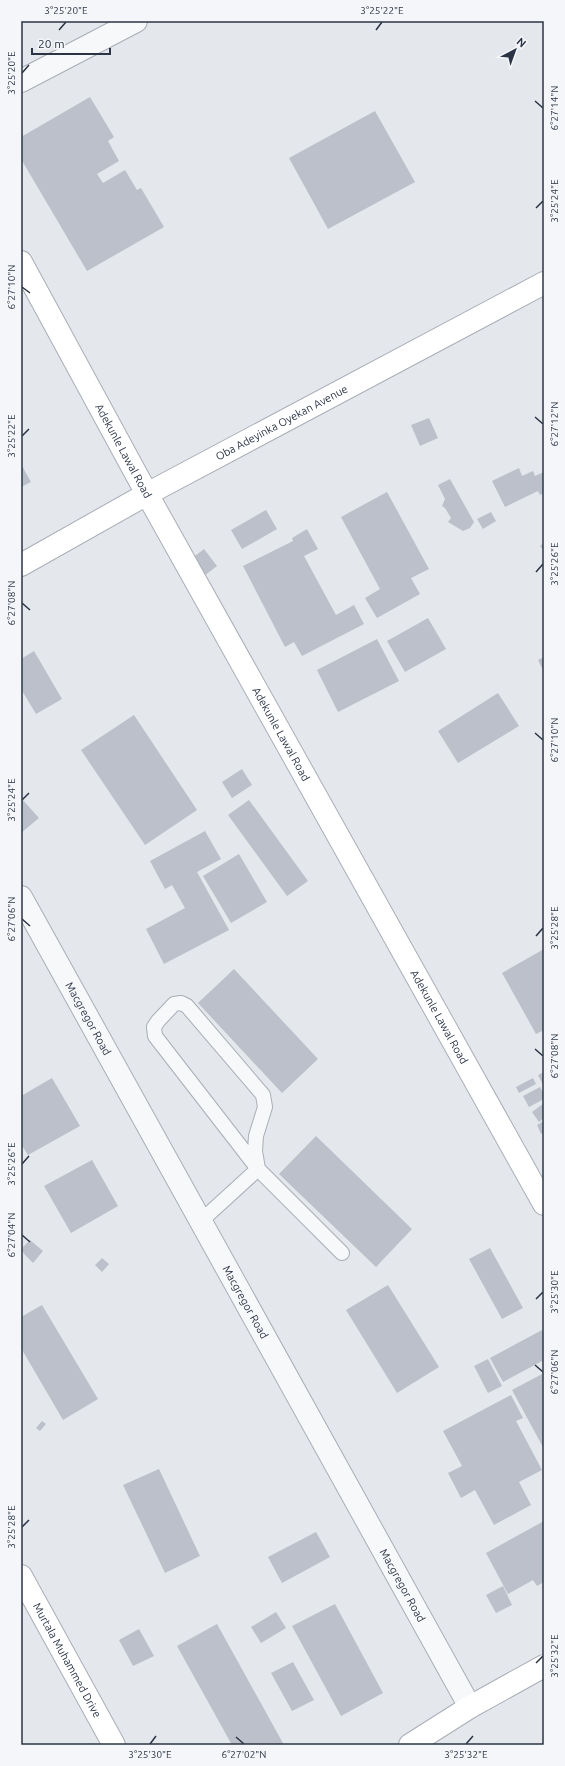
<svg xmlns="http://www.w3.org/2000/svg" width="565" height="1766" font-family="Ubuntu,sans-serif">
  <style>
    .building { fill: #bbc0ca }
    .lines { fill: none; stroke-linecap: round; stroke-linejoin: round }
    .lane-casing { stroke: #a9aeb7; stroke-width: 16 }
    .street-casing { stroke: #a9aeb7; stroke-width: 24 }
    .secondary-casing { stroke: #a9aeb7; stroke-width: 24 }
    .lane { stroke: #f7f8fa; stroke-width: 14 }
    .street { stroke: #f7f8fa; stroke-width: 22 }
    .secondary { stroke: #fff; stroke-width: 22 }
    .ticks { fill: none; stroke: #2b3445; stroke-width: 1.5 }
    .labels { text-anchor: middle; stroke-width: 3; stroke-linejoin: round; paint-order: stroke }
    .street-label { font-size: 11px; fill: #2b3445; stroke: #f4f6f9 }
    .neatline { fill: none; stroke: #2b3445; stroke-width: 1.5 }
    .ticks-label { font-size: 10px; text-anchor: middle; fill: #2b3445 }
  </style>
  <rect width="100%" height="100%" fill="#e4e7ec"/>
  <path class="building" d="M90,97L114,137L108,141L119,161L97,174L103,183L125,170L137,190L141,188L164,227L87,271L21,159V137Z
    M375,111L415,182L328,229L289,158Z
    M429,418L438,438L420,446L411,425Z
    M21,464L31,482L21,487Z
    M519,468L522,476L533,471L535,476L544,472V493L540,495L538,491L505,507L492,481Z
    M450,479L474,522L470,528L463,531L448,522L451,518L445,508L442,506L445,499L438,485Z
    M387,492L429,569L411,578L420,594L377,618L365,598L380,589L341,517Z
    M266,510L277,529L242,549L231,530Z
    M491,512L496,521L483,529L477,519Z
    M307,529L318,549L304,556L336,615L354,605L364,624L302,656L294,642L285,647L243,566L293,541L292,538Z
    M544,543V551L540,546Z
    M204,549L217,566L204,576L191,559Z
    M428,618L446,649L405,672L387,641Z
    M377,639L399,681L338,712L317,670Z
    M34,651L62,699L36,714L21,689V659Z
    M544,657V672L538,660Z
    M498,693L519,726L458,763L438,731Z
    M134,715L197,810L145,845L81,750Z
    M242,769L252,785L232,798L222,782Z
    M21,798L39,818L21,833Z
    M249,800L308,881L287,896L228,815Z
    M205,831L221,859L197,872L229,930L164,964L146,929L185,908L172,885L165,889L150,861Z
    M239,854L267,902L231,923L203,876Z
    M544,949V1030L536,1034L502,973Z
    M234,969L318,1059L282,1093L198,1003Z
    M544,1072V1087L538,1075Z
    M52,1078L80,1126L28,1155L21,1144V1096Z
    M533,1078L536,1084L519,1093L516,1087Z
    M540,1087L544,1094V1099L529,1107L523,1096Z
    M544,1103V1118L539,1122L532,1112Z
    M544,1121V1132L541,1134L537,1125Z
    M316,1136L412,1229L376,1267L279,1174Z
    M92,1160L118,1206L71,1233L44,1186Z
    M30,1240L43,1251L33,1263L25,1255L21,1249Z
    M490,1248L523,1308L502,1319L469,1259Z
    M102,1258L109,1264L102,1272L95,1265Z
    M388,1285L439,1367L397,1393L346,1310Z
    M42,1305L98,1399L63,1420L21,1348V1317Z
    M542,1330L544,1334V1360L503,1382L490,1358Z
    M488,1359L502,1386L488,1393L474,1366Z
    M544,1373V1449L512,1390Z
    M511,1395L523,1418L516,1421L542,1470L519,1482L531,1505L494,1525L475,1490L461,1498L448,1473L462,1466L443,1431Z
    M42,1421L46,1424L40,1431L36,1428Z
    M159,1469L200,1556L165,1573L123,1485Z
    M544,1521V1582L537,1586L533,1580L508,1594L486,1553Z
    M316,1532L330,1557L282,1583L268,1557Z
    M503,1586L512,1605L496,1613L486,1595Z
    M335,1604L383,1693L341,1716L292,1626Z
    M276,1612L286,1628L261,1643L251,1627Z
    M217,1624L284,1745H232L177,1646Z
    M139,1629L154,1656L133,1666L119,1640Z
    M293,1662L314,1700L292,1711L271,1673Z"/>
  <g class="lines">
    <defs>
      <path id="lane" d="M201,1221L258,1169L155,1036L154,1027L158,1021L174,1004L181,1003L187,1006L263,1095L265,1107L256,1136L255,1151L258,1169L342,1253"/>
      <g id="street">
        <path d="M21,81L136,21"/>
        <path id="s1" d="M21,897L470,1707"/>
      </g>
      <g id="secondary">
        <path id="s2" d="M21,262L147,494L544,1204"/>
        <path id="s3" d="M21,565L147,494L544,283"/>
        <path id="s4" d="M21,1576L114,1745"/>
        <path d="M410,1745L470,1707L544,1666"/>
      </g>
    </defs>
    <use href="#lane" class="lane-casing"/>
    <use href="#street" class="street-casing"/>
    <use href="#secondary" class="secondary-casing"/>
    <use href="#lane" class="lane"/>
    <use href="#street" class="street"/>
    <use href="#secondary" class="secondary"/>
  </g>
  <path class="ticks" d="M59,30L66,22M376,30L382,22M22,73L29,65M535,101L543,108M536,208L543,201M22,287L30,293M535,417L543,424M22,436L29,429M536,572L543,564M22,603L30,610M535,733L543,740M22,800L29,793M22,919L30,926M536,936L543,928M535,1049L543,1056M22,1164L29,1156M22,1235L30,1242M536,1299L543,1292M535,1365L543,1372M22,1527L29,1520M536,1663L543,1656M236,1737L244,1744M150,1744L156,1736M466,1744L473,1736"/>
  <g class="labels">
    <g class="street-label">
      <text dy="4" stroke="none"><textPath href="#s3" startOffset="297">Oba Adeyinka Oyekan Avenue</textPath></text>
      <text dy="4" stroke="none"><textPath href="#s2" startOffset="215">Adekunle Lawal Road</textPath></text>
      <text dy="4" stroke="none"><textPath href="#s2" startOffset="539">Adekunle Lawal Road</textPath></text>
      <text dy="4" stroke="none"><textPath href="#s2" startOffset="863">Adekunle Lawal Road</textPath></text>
      <text dy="4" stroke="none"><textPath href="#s1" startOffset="139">Macgregor Road</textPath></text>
      <text dy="4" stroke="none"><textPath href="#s1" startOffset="463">Macgregor Road</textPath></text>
      <text dy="4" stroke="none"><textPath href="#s1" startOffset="787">Macgregor Road</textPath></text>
      <text dy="4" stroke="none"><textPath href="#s4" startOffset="96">Murtala Muhammed Drive</textPath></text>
    </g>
  </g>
  <rect width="565" height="1766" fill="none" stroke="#f4f6f9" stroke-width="44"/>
  <g transform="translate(515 50) rotate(41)" stroke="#f4f6f9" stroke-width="3" paint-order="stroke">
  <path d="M0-3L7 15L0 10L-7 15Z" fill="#2b3445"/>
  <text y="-6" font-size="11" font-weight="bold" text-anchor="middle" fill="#2b3445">N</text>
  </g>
  <path d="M32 48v6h78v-6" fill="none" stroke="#2b3445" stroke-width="2"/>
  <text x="38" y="48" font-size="12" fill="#2b3445" stroke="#f4f6f9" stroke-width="3" paint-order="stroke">20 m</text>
  <rect x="22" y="22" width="521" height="1722" class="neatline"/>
  <g class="ticks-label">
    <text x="66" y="14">3°25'20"E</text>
    <text x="382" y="14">3°25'22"E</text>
    <text transform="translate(11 73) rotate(-90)" y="4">3°25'20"E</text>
    <text transform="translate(554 108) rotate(-90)" y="4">6°27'14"N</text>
    <text transform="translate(554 201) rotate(-90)" y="4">3°25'24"E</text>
    <text transform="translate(11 287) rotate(-90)" y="4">6°27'10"N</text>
    <text transform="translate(554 424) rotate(-90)" y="4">6°27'12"N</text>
    <text transform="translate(11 436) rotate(-90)" y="4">3°25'22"E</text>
    <text transform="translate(554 564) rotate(-90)" y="4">3°25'26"E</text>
    <text transform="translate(11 603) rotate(-90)" y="4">6°27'08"N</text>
    <text transform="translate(554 740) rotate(-90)" y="4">6°27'10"N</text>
    <text transform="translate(11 800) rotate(-90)" y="4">3°25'24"E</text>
    <text transform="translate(11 919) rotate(-90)" y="4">6°27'06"N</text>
    <text transform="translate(554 928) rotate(-90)" y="4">3°25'28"E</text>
    <text transform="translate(554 1056) rotate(-90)" y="4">6°27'08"N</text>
    <text transform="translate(11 1164) rotate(-90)" y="4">3°25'26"E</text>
    <text transform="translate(11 1235) rotate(-90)" y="4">6°27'04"N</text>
    <text transform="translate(554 1292) rotate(-90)" y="4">3°25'30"E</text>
    <text transform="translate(554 1372) rotate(-90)" y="4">6°27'06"N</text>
    <text transform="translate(11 1527) rotate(-90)" y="4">3°25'28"E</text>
    <text transform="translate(554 1656) rotate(-90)" y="4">3°25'32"E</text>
    <text x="150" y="1758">3°25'30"E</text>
    <text x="244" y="1758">6°27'02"N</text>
    <text x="466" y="1758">3°25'32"E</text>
  </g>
</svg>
